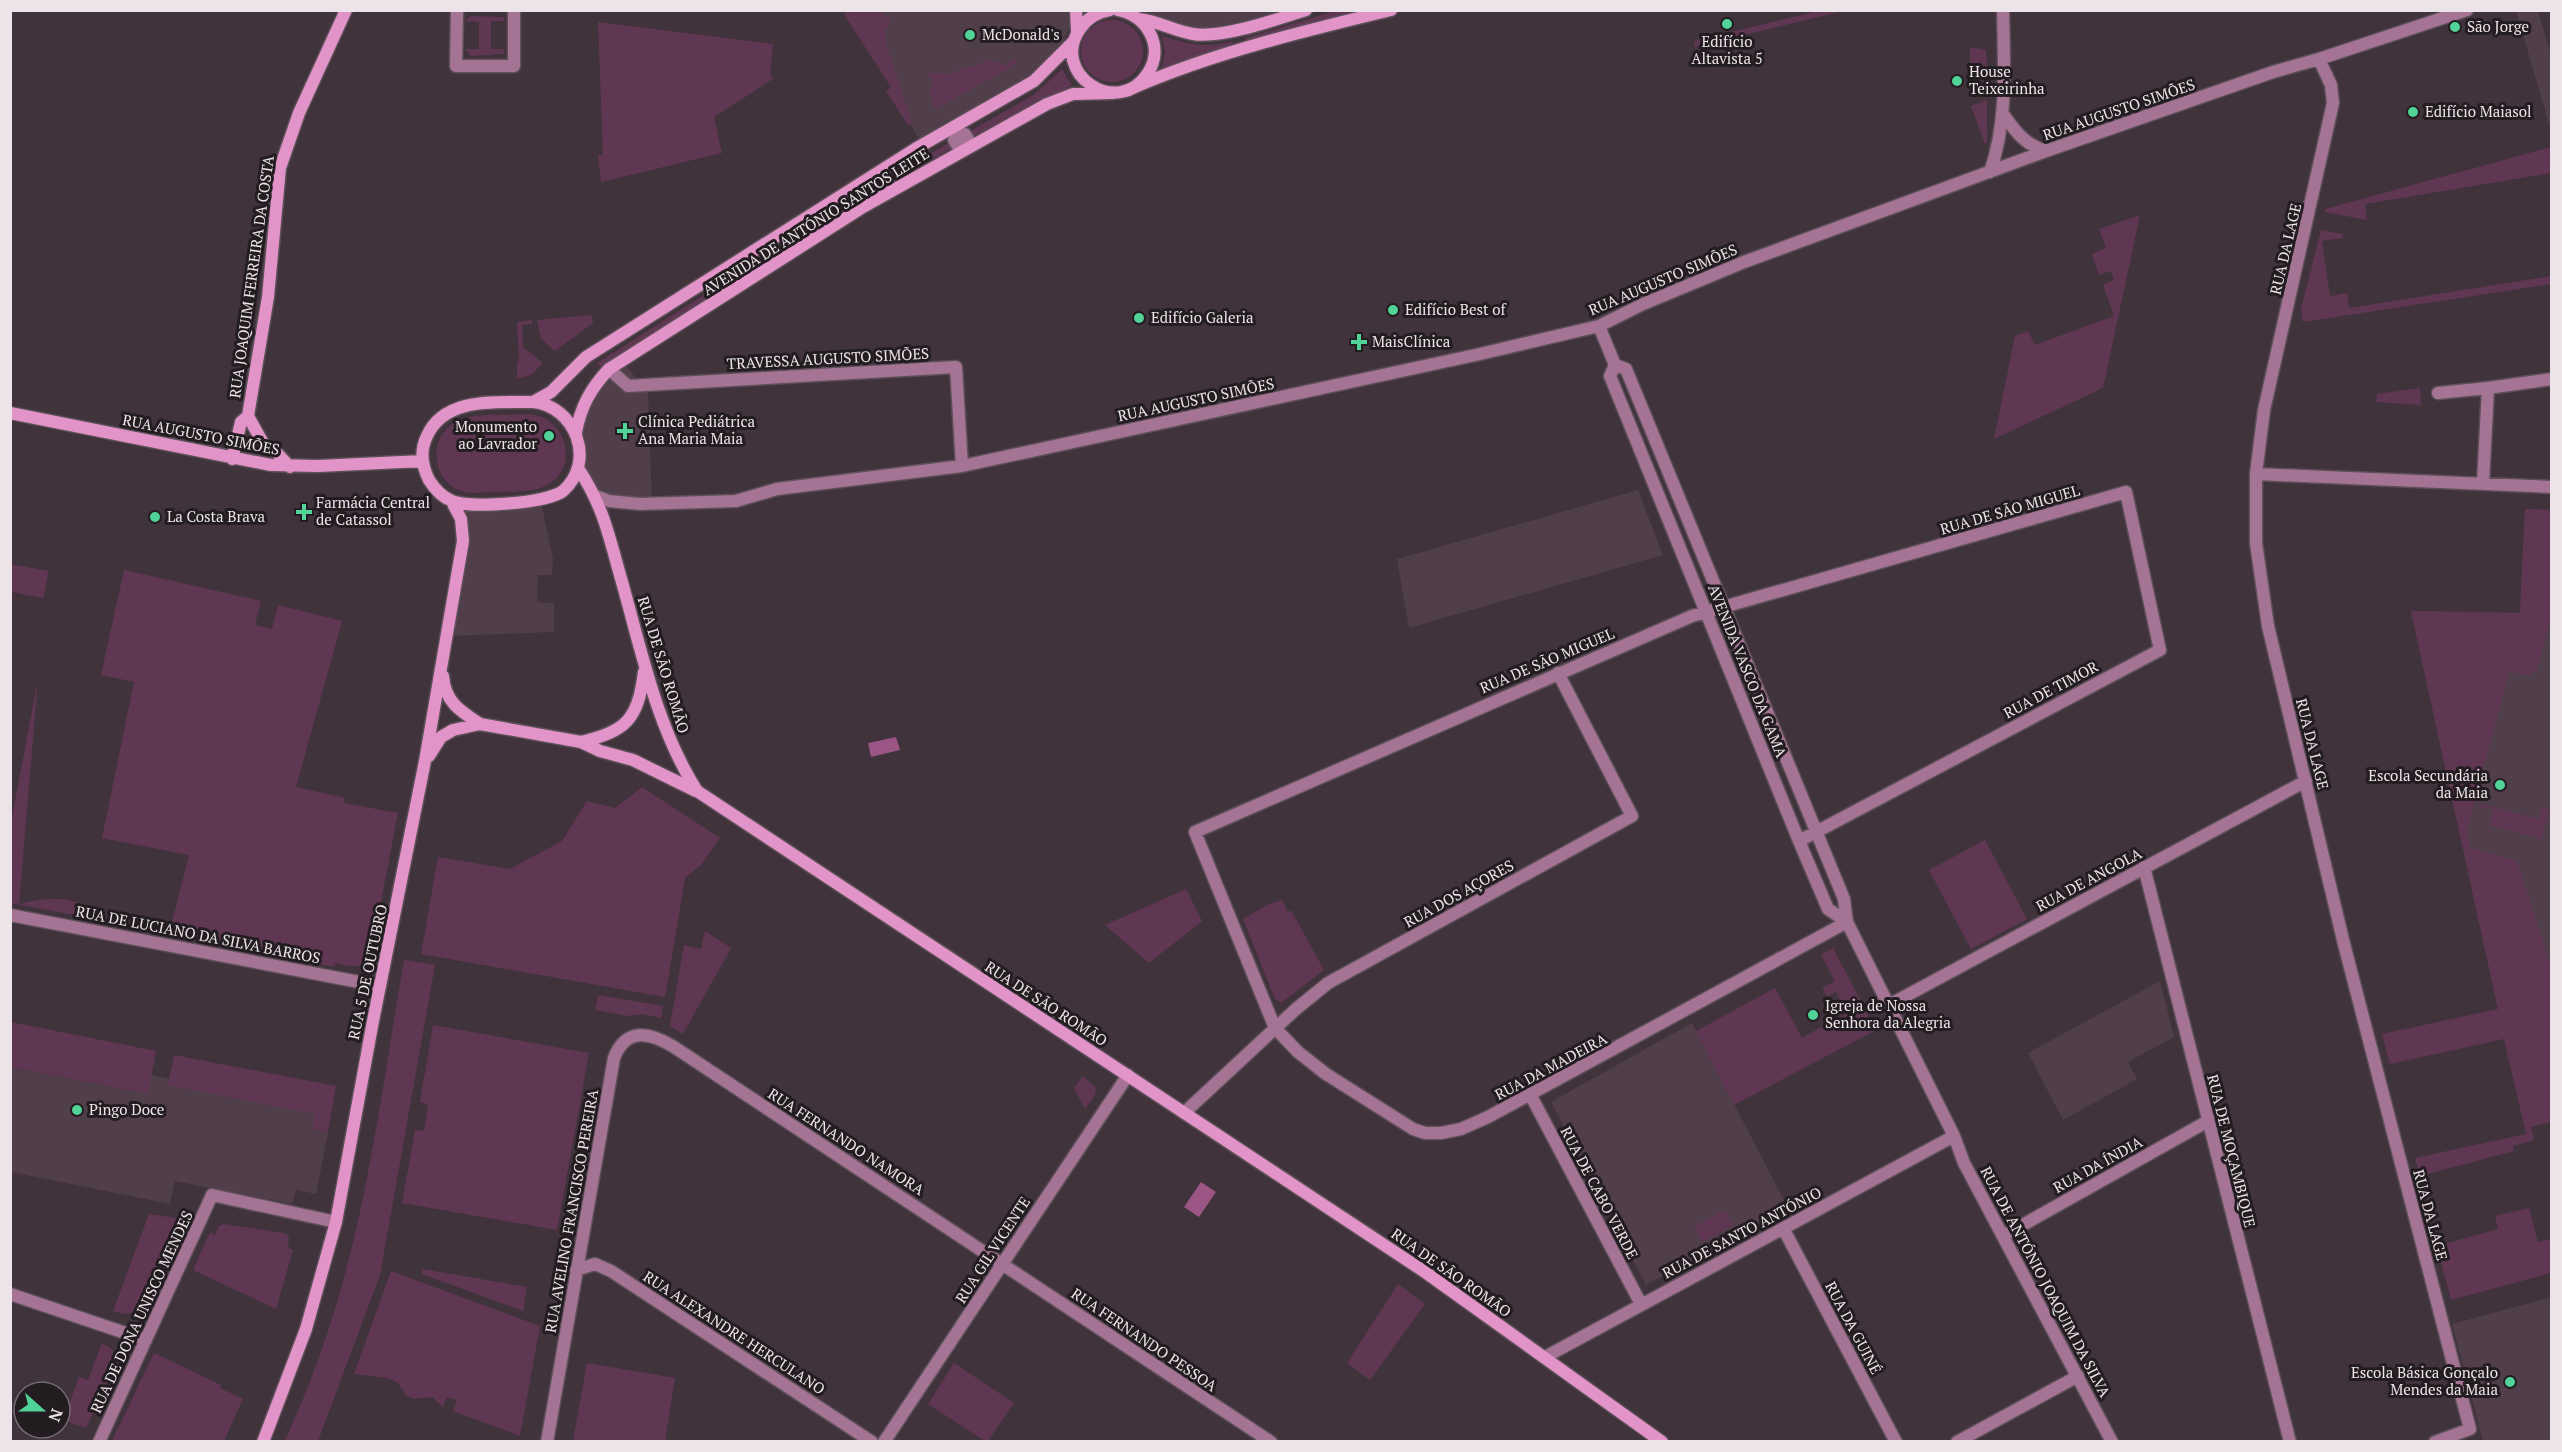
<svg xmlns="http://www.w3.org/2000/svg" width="2562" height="1452" font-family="'PT Serif',serif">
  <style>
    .built { fill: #503e4a }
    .green { fill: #603753 }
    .water { fill: #9c5686 }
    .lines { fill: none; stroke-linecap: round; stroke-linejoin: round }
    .street-casing { stroke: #5c4f57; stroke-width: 15 }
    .secondary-casing { stroke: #5c4f57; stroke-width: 15 }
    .street { stroke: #a57394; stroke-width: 12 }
    .secondary { stroke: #e293c8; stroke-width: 12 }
    .poi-dot { fill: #51d397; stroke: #231d21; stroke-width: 2 }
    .labels { text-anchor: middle; stroke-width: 6; stroke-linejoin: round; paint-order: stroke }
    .poi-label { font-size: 15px; fill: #ece4e9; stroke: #231d21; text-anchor: start }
    .street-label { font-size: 15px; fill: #ece4e9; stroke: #231d21 }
  </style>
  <rect width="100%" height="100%" fill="#40333b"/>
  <path class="built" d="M849,10L1075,11V16L1057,55L1033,80L921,144L891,87L844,14Z
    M1295,10L1208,32L1156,21L1136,11Z
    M2516,11H2538L2551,55V131Z
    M624,363L635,377L636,393L648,392L652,502L597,494L581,468L580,420L598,385Z
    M1638,490L1663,555L1409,628L1397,559Z
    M541,502L553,559L552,575H538L537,602L554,603V632L448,636L465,541L456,505Z
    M2525,509L2551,510V1071L2514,1082L2411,611L2520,613Z
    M2160,981L2174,1037L2128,1062L2137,1079L2063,1120L2028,1053Z
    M1692,1023L1788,1208L1646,1285L1551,1102Z
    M10,1067L147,1094L151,1075L170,1079L169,1085L316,1114L313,1129L328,1132L316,1194L296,1190L292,1204L175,1181L170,1204L11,1172Z
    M2551,1297V1441H2483L2452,1324Z"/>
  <path class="green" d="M1823,10L1843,11L1695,47L1694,41Z
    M849,11H884L883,14L891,17L885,32V40L912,123L908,125L886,91L891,87L844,14Z
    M1335,11H1355L1247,43L1245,38Z
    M471,16L503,17L505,21H491V49H505L503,54L471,56L465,49H479V22L465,21Z
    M1081 51a31 31 0 1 1 62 0a31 31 0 1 1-62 0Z
    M598,22L773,44L770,73L773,79L714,117L722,153L601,182L598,155H603Z
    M1162,36C1187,44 1207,49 1232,41L1234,47L1162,68L1165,52Z
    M1970,47L1986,50L1987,76H1974L1970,62Z
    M1015,59L1017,63L1008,69L935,109L929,89L933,87L928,73L949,74L991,60L1005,65Z
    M1062,69L1072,85L968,139L965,134L1035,94Z
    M1987,100V143L1985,144L1971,106Z
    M954,140L957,145L891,183L601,368L597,363L888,178Z
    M2551,147V173L2365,204L2367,220L2325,212V209Z
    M2140,215L2103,388L1994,439L2015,336L2028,331L2035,345L2114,316L2103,285L2114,280L2111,271L2099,275L2092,254L2106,248L2099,229Z
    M2321,230L2343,234L2342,238L2322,241L2330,296L2347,293L2349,308L2551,276V284L2303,322L2301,309Z
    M592,315L593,323L555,351L541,339L537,320Z
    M532,320V324L522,325L523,347L543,363L531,375L517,379V362L519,361L517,322Z
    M2420,388L2421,405L2376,402L2377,394Z
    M530,414C567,418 581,468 545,486C529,494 504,491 486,492C477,493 468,494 459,490C432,479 428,439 454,423C474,411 507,416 530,414Z
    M2525,509L2551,510V624H2549L2536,672L2531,671L2529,676L2509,671L2467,831L2470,848L2517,861L2551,967V1122L2531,1127L2534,1140L2513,1146L2514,1151L2420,1176L2415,1158L2526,1134L2504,1039L2390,1064L2382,1034L2498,1009L2411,611L2520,613Z
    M10,564L49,571L43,598L11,592Z
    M124,570L261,601L255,625L272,629L278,605L342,621L296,787L345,798L344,803L398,813L371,954C363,971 350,966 335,963L334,967L169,934L189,855L102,838L134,682L101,675Z
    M38,680L19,904C42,898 65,895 88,907L85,917L11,903V822Z
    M642,787L720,838L701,865L685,878L665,997L421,954L438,857L510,869L562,841L587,801L615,808Z
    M2481,804L2538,819L2541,807L2549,810L2541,839L2490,825L2494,810L2481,807Z
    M1985,840L2027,919L1971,949L1929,870Z
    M1186,889L1202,921L1149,963L1105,925Z
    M1282,900L1288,912L1291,910L1324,970L1281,1003L1275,999L1243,919L1267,905Z
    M705,931L731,948L683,1034L670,1026L684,945L701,949Z
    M1833,948L1876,1030L1734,1105L1696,1031L1775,988L1802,1038L1847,1013L1836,992L1827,996L1822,988L1835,981L1821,955Z
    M404,960L435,965L380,1275L318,1441H285C301,1405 316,1368 328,1331C367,1215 383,1081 404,960Z
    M598,995L663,1006L661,1018L642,1014L628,1016L595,1010Z
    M11,1022L156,1051L148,1094L11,1067Z
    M433,1025L589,1053L557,1230L402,1203L415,1130L424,1131L428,1104L420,1102Z
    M174,1055L336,1086L328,1132L313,1129L315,1114L168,1085Z
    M1083,1076L1096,1088L1095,1095L1085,1109L1074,1088Z
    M2529,1208L2538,1242L2551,1239V1273L2451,1300L2437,1246L2498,1229L2495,1216Z
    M1725,1210L1733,1225L1702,1242L1694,1227Z
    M149,1214L183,1219L144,1303C135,1314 127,1316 113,1311Z
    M224,1224L284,1233L289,1236L288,1248L293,1250L276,1309L193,1270L210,1232L215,1235L219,1226Z
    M422,1269L527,1287L523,1311L422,1274Z
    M391,1271L540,1326L520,1436L453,1411L457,1400L447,1397L443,1407L432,1397L413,1399L406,1395L398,1383L388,1378L354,1374Z
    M1398,1284L1425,1304L1370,1380L1347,1363Z
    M102,1343L113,1350L116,1364L86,1428L63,1420L79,1377L88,1380Z
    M154,1353L221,1385L220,1388L243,1399L224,1441H112Z
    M587,1363L675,1378L665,1441H573Z
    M954,1363L1014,1403L988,1441H985L928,1404Z"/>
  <path class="water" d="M896,737L900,750L871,757L868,743Z
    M1201,1182L1216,1192L1199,1217L1184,1207Z"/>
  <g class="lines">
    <defs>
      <path id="street" d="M457,10L456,66H514V10
        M2319,59L2331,85L2333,103L2264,410L2256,474V543L2268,626L2344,944L2470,1429
        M2003,114C2015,131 2025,145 2046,151
        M965,134L968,139L957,145L954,140Z
        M1990,172C2008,121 2004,65 2003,10
        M1599,326L1615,365L1610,376L1799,841L1828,909L1847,922
        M1615,365L1626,369L1844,899L1847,922L1954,1136L1964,1163L2112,1442
        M609,369L628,386L956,367L962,466
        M2438,393L2488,388
        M2256,474L2552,487
        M2483,483L2488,388L2552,379
        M596,496L609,501L640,504L736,501L777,489L962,466L1480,354L1599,326L1643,304L1744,262L2046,151L2273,72L2319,59L2467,10
        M1799,841L2160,650L2126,492L1692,616L1195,832L1275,1028L1298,1052L1326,1074L1413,1129L1425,1133H1441L1461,1129L1488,1117L1847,922
        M2144,867L2290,1442
        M10,915L380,986
        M1887,1006L2306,781
        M1531,1096L1641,1304
        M1184,1113L1296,1009L1328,983L1632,816L1558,673
        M1783,1228L1896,1442
        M2003,1236L2208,1121
        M576,1270L595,1264L611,1271L872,1442
        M10,1294L146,1340
        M1545,1357L1954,1136
        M99,1442L212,1195L336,1222
        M547,1442L614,1058C626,1027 650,1032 674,1047L1271,1442
        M884,1442L1128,1075
        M1957,1442L2078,1376
        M2435,1442L2470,1429"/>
      <path id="secondary" d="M1076,10L1077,32
        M1110,10C1097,12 1087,18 1080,29C1049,73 1118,120 1148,73C1165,47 1147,15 1118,10
        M1139,19C1158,21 1174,31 1193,34C1221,39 1278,19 1306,10
        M1135,87C1213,53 1308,30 1391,10
        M533,402L551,392L586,357L915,149L1034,81L1073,42
        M533,402C575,406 597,461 563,491C548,503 470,509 452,501C442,497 434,488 429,480C422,466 420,450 427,436C445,396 497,403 533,402Z
        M10,413L271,465L318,466L423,461
        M576,432C581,406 591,388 609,369L863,207L1047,104L1073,94L1113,93
        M232,459L241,422L248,416
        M290,467L274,450L264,445L248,416L268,297L280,168L299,113L346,10
        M578,468C604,507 609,537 622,582C642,653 657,728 697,791L1425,1272L1662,1442
        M443,676C445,702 460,711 480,724
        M581,742C627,731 638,719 644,672
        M429,756L441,737L453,730L480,724L581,742L600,751L633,760L696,791
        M263,1442L306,1329L336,1222L373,1021L425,761L463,541L461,519L452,502"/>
    </defs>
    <use href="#street" class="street-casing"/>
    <use href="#secondary" class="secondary-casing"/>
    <use href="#street" class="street"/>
    <use href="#secondary" class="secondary"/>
  </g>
  <g class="poi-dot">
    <circle cx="1727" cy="24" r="6"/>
    <circle cx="2455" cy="27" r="6"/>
    <circle cx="970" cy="35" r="6"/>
    <circle cx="1957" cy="81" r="6"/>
    <circle cx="2413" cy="112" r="6"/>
    <circle cx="1393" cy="310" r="6"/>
    <circle cx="1139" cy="318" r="6"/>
    <path d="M1356 333h6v6h6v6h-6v6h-6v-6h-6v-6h6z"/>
    <path d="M622 422h6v6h6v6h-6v6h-6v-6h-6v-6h6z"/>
    <circle cx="549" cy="436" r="6"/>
    <path d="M301 503h6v6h6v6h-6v6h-6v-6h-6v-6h6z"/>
    <circle cx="155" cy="517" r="6"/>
    <circle cx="2500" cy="785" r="6"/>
    <circle cx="1813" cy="1015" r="6"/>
    <circle cx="77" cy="1110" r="6"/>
    <circle cx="2510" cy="1382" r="6"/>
  </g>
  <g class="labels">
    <g class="poi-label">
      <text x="2467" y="32">São Jorge</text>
      <text x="982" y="40">McDonald's</text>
      <text x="1727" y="47" text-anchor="middle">Edifício<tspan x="1727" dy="17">Altavista 5</tspan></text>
      <text x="1969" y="77">House<tspan x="1969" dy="17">Teixeirinha</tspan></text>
      <text x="2425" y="117">Edifício Maiasol</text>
      <text x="1405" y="315">Edifício Best of</text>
      <text x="1151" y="323">Edifício Galeria</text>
      <text x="1372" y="347">MaisClínica</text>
      <text x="638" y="427">Clínica Pediátrica<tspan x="638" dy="17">Ana Maria Maia</tspan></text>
      <text x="537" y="432" text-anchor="end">Monumento<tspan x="537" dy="17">ao Lavrador</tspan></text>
      <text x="316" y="508">Farmácia Central<tspan x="316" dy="17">de Catassol</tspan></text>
      <text x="167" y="522">La Costa Brava</text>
      <text x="2488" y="781" text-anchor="end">Escola Secundária<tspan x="2488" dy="17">da Maia</tspan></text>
      <text x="1825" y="1011">Igreja de Nossa<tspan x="1825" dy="17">Senhora da Alegria</tspan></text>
      <text x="89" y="1115">Pingo Doce</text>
      <text x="2498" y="1378" text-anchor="end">Escola Básica Gonçalo<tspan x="2498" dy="17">Mendes da Maia</tspan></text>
    </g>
    <g class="street-label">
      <text transform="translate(2119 110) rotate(-19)" y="5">RUA AUGUSTO SIMÕES</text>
      <text transform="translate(816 222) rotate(-32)" y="5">AVENIDA DE ANTÓNIO SANTOS LEITE</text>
      <text transform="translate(2286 249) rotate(-77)" y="5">RUA DA LAGE</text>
      <text transform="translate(252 277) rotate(-82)" y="5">RUA JOAQUIM FERREIRA DA COSTA</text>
      <text transform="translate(1663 280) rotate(-23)" y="5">RUA AUGUSTO SIMÕES</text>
      <text transform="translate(828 359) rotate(-3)" y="5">TRAVESSA AUGUSTO SIMÕES</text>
      <text transform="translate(1196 400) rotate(-12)" y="5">RUA AUGUSTO SIMÕES</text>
      <text transform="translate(201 435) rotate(11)" y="5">RUA AUGUSTO SIMÕES</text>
      <text transform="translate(2010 510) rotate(-16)" y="5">RUA DE SÃO MIGUEL</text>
      <text transform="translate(1547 661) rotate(-23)" y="5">RUA DE SÃO MIGUEL</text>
      <text transform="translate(663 665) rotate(73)" y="5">RUA DE SÃO ROMÃO</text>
      <text transform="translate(1747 671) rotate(68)" y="5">AVENIDA VASCO DA GAMA</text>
      <text transform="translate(2051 690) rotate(-28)" y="5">RUA DE TIMOR</text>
      <text transform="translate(2312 744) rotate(76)" y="5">RUA DA LAGE</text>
      <text transform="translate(2089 880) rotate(-28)" y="5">RUA DE ANGOLA</text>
      <text transform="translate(1459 894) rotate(-29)" y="5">RUA DOS AÇORES</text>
      <text transform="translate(198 935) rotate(11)" y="5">RUA DE LUCIANO DA SILVA BARROS</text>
      <text transform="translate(368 972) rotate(-78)" y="5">RUA 5 DE OUTUBRO</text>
      <text transform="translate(1046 1004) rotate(33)" y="5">RUA DE SÃO ROMÃO</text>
      <text transform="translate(1551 1067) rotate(-28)" y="5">RUA DA MADEIRA</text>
      <text transform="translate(846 1142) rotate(33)" y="5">RUA FERNANDO NAMORA</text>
      <text transform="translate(2231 1151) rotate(76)" y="5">RUA DE MOÇAMBIQUE</text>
      <text transform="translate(2098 1165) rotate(-29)" y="5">RUA DA ÍNDIA</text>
      <text transform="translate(1599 1193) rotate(62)" y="5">RUA DE CABO VERDE</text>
      <text transform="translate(572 1211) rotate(-80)" y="5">RUA AVELINO FRANCISCO PEREIRA</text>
      <text transform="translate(2430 1215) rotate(75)" y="5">RUA DA LAGE</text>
      <text transform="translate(1742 1233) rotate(-28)" y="5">RUA DE SANTO ANTÓNIO</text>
      <text transform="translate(993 1250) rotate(-57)" y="5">RUA GIL VICENTE</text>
      <text transform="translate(1451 1273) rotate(35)" y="5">RUA DE SÃO ROMÃO</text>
      <text transform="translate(2045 1282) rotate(62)" y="5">RUA DE ANTÓNIO JOAQUIM DA SILVA</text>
      <text transform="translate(142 1312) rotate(-65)" y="5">RUA DE DONA UNISCO MENDES</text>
      <text transform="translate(1853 1328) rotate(62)" y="5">RUA DA GUINÉ</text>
      <text transform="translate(734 1333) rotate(33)" y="5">RUA ALEXANDRE HERCULANO</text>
      <text transform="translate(1144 1340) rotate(34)" y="5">RUA FERNANDO PESSOA</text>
    </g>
  </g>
  <rect width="2562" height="1452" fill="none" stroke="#ece4e9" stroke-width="24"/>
  <g transform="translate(42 1410) rotate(111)"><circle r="28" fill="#231d21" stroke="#736d71" stroke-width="1.5"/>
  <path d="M0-4.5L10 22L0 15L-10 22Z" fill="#51d397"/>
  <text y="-9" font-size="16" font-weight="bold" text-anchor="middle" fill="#ece4e9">N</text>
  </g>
</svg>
